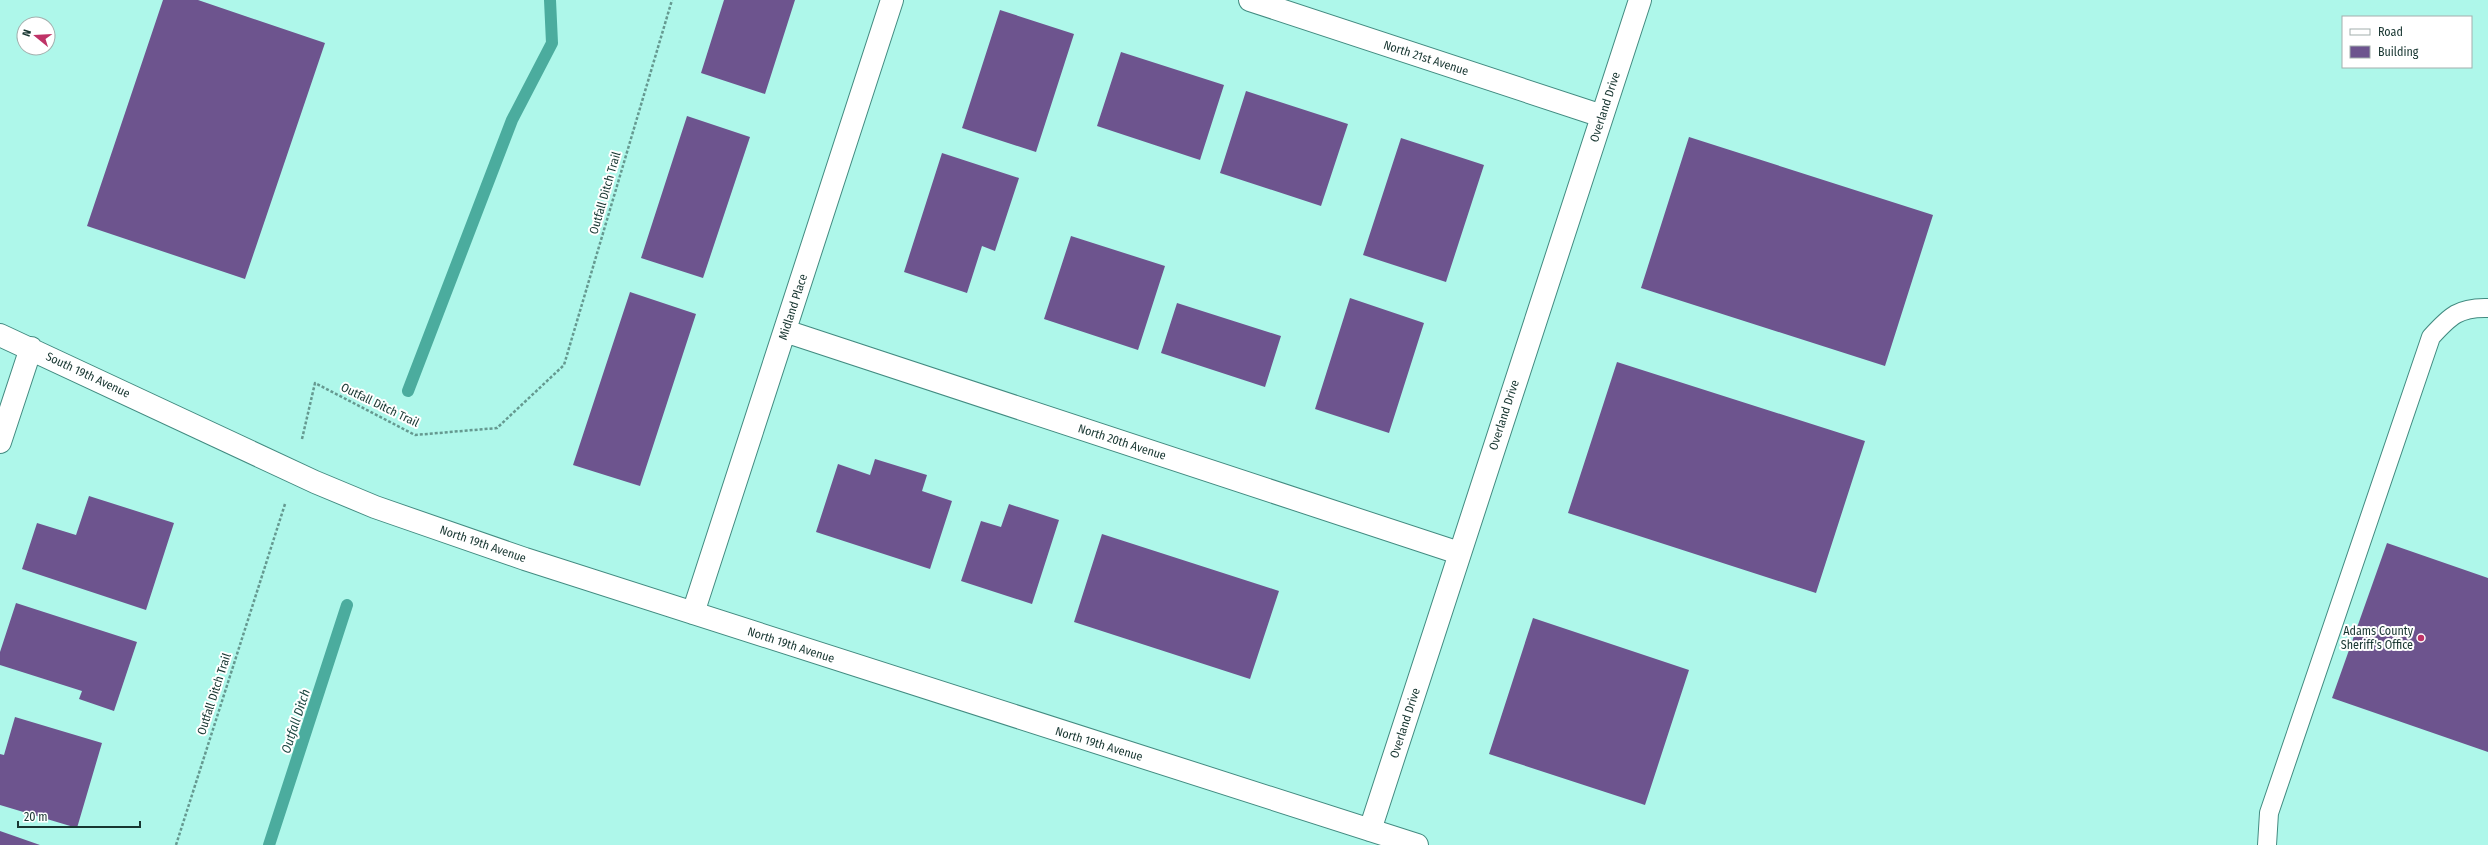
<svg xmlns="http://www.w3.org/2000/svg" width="2488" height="845" font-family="'Fira Sans Condensed',sans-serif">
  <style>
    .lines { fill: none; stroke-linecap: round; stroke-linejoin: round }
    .stream { stroke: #4bac9e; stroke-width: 12 }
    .building { fill: #6d548e }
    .lane-casing { stroke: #438b81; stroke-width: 20 }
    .street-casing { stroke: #438b81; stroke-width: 24 }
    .path { stroke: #659990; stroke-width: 2.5; stroke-dasharray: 3 2; stroke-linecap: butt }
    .lane { stroke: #fff; stroke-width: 18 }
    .street { stroke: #fff; stroke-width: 22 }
    .poi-dot { fill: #bf3367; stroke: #fff; stroke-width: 1.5 }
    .labels { text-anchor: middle; stroke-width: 4; stroke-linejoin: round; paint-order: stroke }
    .street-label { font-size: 12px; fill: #183631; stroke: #fff }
    .poi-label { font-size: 12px; fill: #183631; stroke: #fff; text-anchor: end }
    .water-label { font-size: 13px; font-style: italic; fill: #1f4a44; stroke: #fff }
  </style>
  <rect width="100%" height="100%" fill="#aef7ea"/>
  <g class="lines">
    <path class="stream" d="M408,391L512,120L552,43L550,0
      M269,845L347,605"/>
  </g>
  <path class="building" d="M163,0H198L325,43L245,279L87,226Z
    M724,0H795L765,94L701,73Z
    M1000,10L1074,34L1036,152L962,128Z
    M1121,52L1224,85L1200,160L1097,126Z
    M1246,91L1348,124L1321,206L1220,173Z
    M687,116L750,137L703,278L641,258Z
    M1689,137L1933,215L1885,366L1641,288Z
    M1401,138L1484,165L1446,282L1363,255Z
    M942,153L1019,178L995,251L982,246L967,293L904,272Z
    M1071,236L1165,266L1138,350L1044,319Z
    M630,292L696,314L640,486L573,465Z
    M1350,298L1424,323L1389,433L1315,409Z
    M1177,303L1281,336L1265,387L1161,353Z
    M1617,362L1865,441L1816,593L1568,513Z
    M875,459L927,475L922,491L952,501L930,569L816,532L838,464L870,475Z
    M89,496L174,523L146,610L22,569L37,523L76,535Z
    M1009,504L1059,520L1032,604L961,581L981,521L1001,527Z
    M1102,534L1279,591L1250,679L1074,622Z
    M2387,543L2488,578V752L2332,698Z
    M16,603L137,642L114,711L79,699L82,691L0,665V652Z
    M1533,618L1689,670L1645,805L1489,754Z
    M15,717L102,743L77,828L0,805V754L4,755Z
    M0,831L40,845H0Z"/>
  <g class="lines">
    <defs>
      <path id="lane" d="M2267,845L2269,813L2431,337C2450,316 2459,307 2488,308"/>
      <path id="street" d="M1250,0L1602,116
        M785,331L1459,553
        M0,335L315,482L375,507L525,559L1417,845
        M0,442L31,348
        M693,613L892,0
        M1370,830L1640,0"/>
    </defs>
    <use href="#lane" class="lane-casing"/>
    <use href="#street" class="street-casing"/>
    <path class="path" d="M302,439L315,383L415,435L497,428L564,365L672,0
      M176,845L285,504"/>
    <use href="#lane" class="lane"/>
    <use href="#street" class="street"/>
  </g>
  <circle class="poi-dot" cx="2421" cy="638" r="4"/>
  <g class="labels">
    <g class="street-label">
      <text transform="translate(1426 58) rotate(18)" y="4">North 21st Avenue</text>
      <text transform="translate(1605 107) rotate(-72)" y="4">Overland Drive</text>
      <text transform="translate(605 193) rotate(-74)" y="4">Outfall Ditch Trail</text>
      <text transform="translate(793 307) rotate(-72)" y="4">Midland Place</text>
      <text transform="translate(88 375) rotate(25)" y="4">South 19th Avenue</text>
      <text transform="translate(380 405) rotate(26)" y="4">Outfall Ditch Trail</text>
      <text transform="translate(1504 415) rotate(-72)" y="4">Overland Drive</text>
      <text transform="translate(1122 442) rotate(18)" y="4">North 20th Avenue</text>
      <text transform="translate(483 544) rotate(19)" y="4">North 19th Avenue</text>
      <text transform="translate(791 645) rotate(18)" y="4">North 19th Avenue</text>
      <text transform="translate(214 694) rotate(-72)" y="4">Outfall Ditch Trail</text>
      <text transform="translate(1405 723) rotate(-72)" y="4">Overland Drive</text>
      <text transform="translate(1099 744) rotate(17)" y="4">North 19th Avenue</text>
    </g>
    <g class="poi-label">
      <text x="2413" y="635">Adams County<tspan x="2413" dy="14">Sheriff's Office</tspan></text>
    </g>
    <g class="water-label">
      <text transform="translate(295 721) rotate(-72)" y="5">Outfall Ditch</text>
    </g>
  </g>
  <rect x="2342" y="16" width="130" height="52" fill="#ffffff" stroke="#a3afad"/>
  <rect x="2350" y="29" width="20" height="6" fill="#ffffff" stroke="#a3afad"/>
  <text x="2378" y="36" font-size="12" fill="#183631">Road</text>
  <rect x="2350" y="46" width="20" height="12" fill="#6d548e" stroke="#a3afad"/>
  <text x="2378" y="56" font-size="12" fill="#183631">Building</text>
  <g transform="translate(36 36) rotate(288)"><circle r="19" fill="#ffffff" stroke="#a3afad"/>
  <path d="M0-3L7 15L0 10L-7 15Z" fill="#bf3367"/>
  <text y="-6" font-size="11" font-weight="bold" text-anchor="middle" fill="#183631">N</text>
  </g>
  <path d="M18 821v6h122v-6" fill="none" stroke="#183631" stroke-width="2"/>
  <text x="24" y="821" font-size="12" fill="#183631" stroke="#ffffff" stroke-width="3" paint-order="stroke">20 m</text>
</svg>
